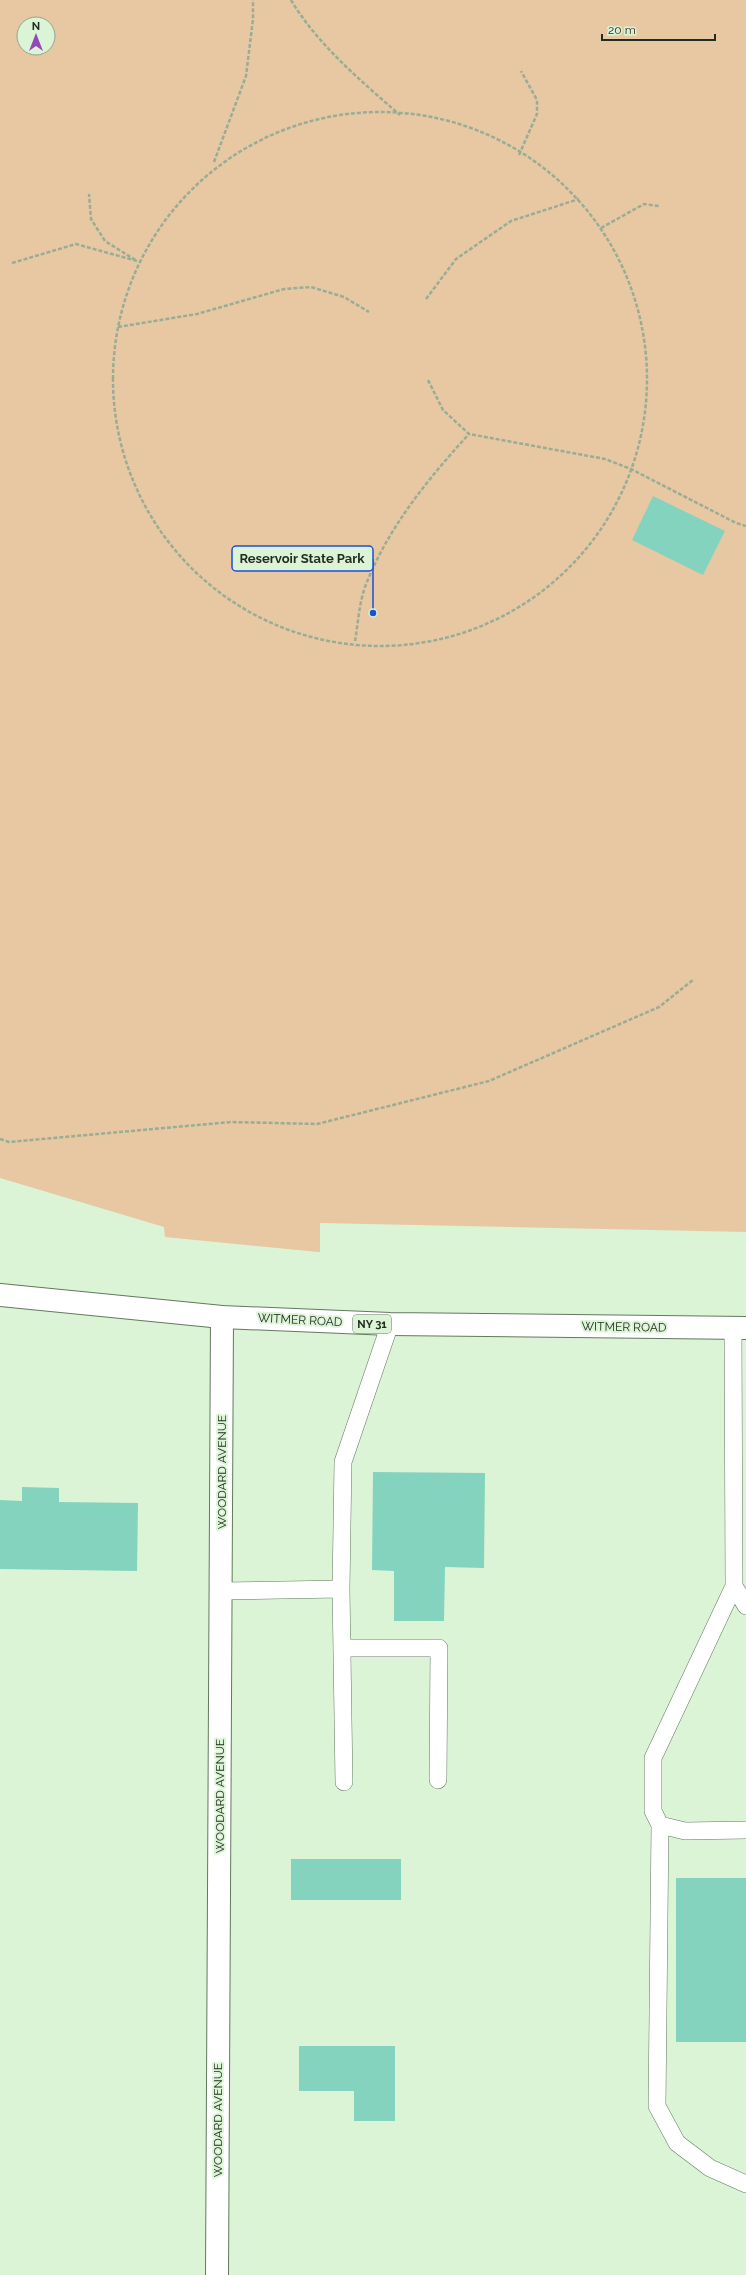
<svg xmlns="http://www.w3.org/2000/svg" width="746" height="2275" font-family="Raleway,sans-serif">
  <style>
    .green { fill: #e7c8a3; fill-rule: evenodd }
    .building { fill: #83d3be }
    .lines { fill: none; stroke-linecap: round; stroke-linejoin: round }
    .service-casing { stroke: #63795f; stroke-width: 18 }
    .minor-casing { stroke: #63795f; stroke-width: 24 }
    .trunk-casing { stroke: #63795f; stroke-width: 24 }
    .path { stroke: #99ac95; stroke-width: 2.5; stroke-dasharray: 4 2; stroke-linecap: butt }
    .service { stroke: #fff; stroke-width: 17 }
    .minor { stroke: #fff; stroke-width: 22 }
    .trunk { stroke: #fff; stroke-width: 22 }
    .labels { text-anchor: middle; stroke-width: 4; stroke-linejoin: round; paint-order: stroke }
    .shield { fill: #dbf4d6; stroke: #5a6857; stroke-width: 1 }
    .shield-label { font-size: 11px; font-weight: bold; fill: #232c21 }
    .street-label { font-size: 12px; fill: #232c21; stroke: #dbf4d6 }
    .leader { fill: none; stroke: #1d4ed8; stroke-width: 1.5 }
    .callout-dot { fill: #1d4ed8; stroke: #dbf4d6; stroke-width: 1.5 }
    .callout { fill: #dbf4d6; stroke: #1d4ed8; stroke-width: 1.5 }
    .callout-label { font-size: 13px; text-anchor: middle; font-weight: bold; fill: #232c21 }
  </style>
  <rect width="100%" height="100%" fill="#dbf4d6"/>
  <path class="green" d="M0,0H746V1232L320,1223V1252H318L165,1237L164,1227L0,1178ZM24,24H48V48H24Z"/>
  <path class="building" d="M653,496L725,531L703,575L632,540Z
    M373,1472L485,1473L484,1568L445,1567L444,1621H394V1571L372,1570Z
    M22,1487L59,1488V1502L138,1503L137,1571L0,1569V1500L22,1501Z
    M291,1859H401V1900H291Z
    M676,1878H746V2042H676Z
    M299,2046H395V2121H354V2091H299Z"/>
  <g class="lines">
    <defs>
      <path id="service" d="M733,1328L734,1586L653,1758V1811L660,1825L685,1831L746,1830
        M734,1586L746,1606
        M341,1589L344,1782
        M222,1591L341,1589L343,1462L390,1324
        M342,1648H439L438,1780
        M660,1825L657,2106L677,2143L710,2168L746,2184"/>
      <path id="minor" d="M217,2275L222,1317"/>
      <path id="trunk" d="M0,1295L222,1317L390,1324L746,1328"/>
    </defs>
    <use href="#service" class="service-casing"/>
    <use href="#minor" class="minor-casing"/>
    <use href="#trunk" class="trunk-casing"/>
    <path class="path" d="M291,0C317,44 362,82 400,115
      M113 379a267 267 0 1 1 534 0a267 267 0 1 1-534 0Z
      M519,155L537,114V100L521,71
      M214,162L246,76L253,19V0
      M601,228L644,204L659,206
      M12,263L76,244L137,261L105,241L91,219L89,194
      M426,299L456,259L511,221L579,199
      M118,327L197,314L284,289L311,287L344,297L369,312
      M428,380L443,410L469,434L605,459L631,469L736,523L746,526
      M355,641C358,624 359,604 365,587C387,529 427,480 469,434
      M0,1139L9,1142L231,1122L317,1124L489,1081L659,1007L693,980"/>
    <use href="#service" class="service"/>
    <use href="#minor" class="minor"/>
    <use href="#trunk" class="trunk"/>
  </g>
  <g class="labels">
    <rect class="shield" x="353" y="1315" width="38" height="18" rx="3"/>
    <g class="shield-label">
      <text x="372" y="1328">NY 31</text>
    </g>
    <g class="street-label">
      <text transform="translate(300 1320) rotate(3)" y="4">WITMER ROAD</text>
      <text transform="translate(624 1327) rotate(1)" y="4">WITMER ROAD</text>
      <text transform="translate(222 1472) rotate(-90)" y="4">WOODARD AVENUE</text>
      <text transform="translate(220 1796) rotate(-90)" y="4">WOODARD AVENUE</text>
      <text transform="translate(218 2120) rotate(-90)" y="4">WOODARD AVENUE</text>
    </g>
  </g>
  <path class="leader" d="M373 613L373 559"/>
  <circle class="callout-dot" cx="373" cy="613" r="4"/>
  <rect class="callout" x="232" y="546" width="141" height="25" rx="4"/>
  <g class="callout-label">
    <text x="302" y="563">Reservoir State Park</text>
  </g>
  <g transform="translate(36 36)"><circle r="19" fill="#dbf4d6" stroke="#91a48e"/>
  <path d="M0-3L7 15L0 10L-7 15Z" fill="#9547b8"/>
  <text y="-6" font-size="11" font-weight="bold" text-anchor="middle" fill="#232c21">N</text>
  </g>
  <path d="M602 34v6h113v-6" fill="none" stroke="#232c21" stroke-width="2"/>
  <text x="608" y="34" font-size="12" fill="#232c21" stroke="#dbf4d6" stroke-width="3" paint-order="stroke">20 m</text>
</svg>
